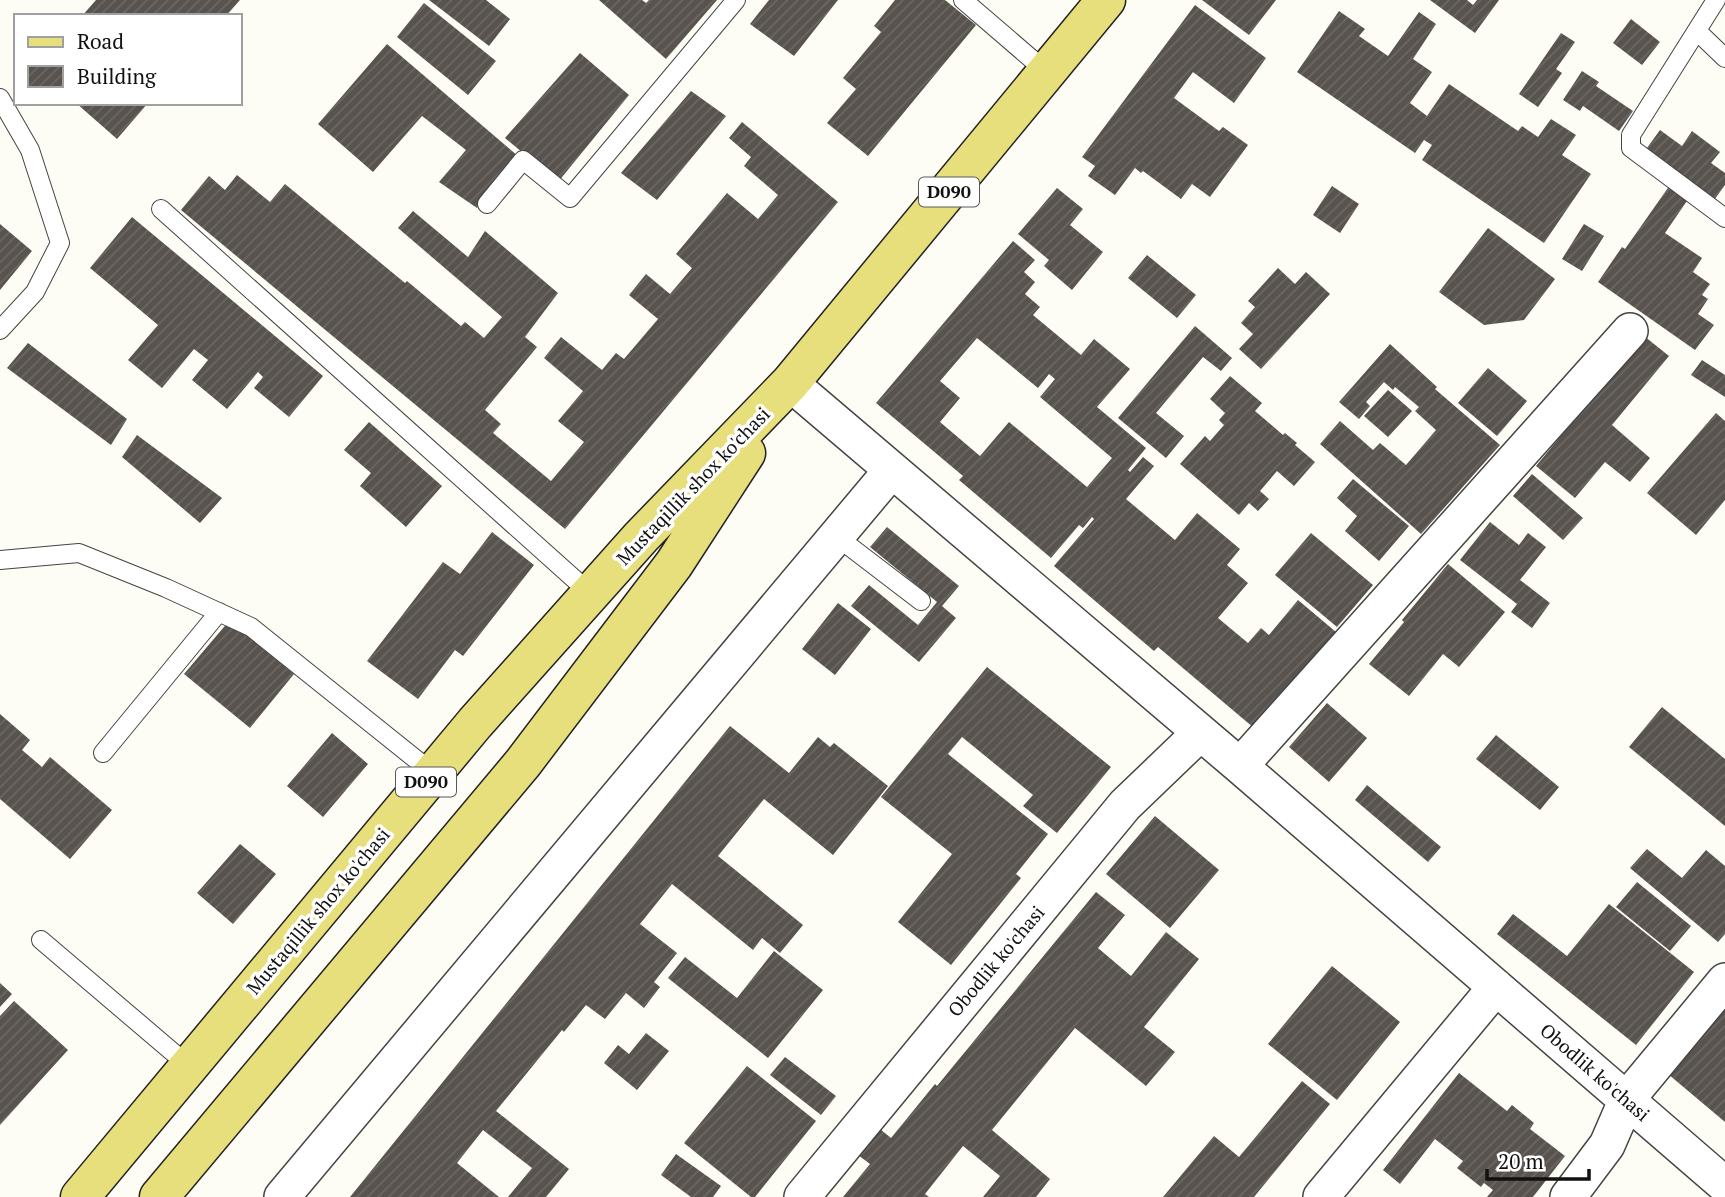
<svg xmlns="http://www.w3.org/2000/svg" width="1725" height="1197" font-family="'PT Serif',serif">
  <style>
    .building { fill: url(#building-hatch); fill-rule: evenodd }
    .lines { fill: none; stroke-linecap: round; stroke-linejoin: round }
    .lane-casing { stroke: #444; stroke-width: 20 }
    .street-casing { stroke: #444; stroke-width: 38 }
    .primary-casing { stroke: #222; stroke-width: 41 }
    .lane { stroke: #fff; stroke-width: 18 }
    .street { stroke: #fff; stroke-width: 35 }
    .primary { stroke: #e7de7c; stroke-width: 38 }
    .labels { text-anchor: middle; stroke-width: 7; stroke-linejoin: round; paint-order: stroke }
    .shield { fill: #fff; stroke: #585858; stroke-width: 2 }
    .shield-label { font-size: 18px; font-weight: bold; fill: #111 }
    .street-label { font-size: 19px; fill: #111; stroke: #fff }
  </style>
  <defs>
    <pattern id="building-hatch" width="6" height="6" patternUnits="userSpaceOnUse" patternTransform="scale(1.75)"><rect width="6" height="6" fill="#58534e"/><path d="M-1 1l2-2M0 6l6-6M5 7l2-2" fill="none" stroke="#6b6763"/></pattern>
  </defs>
  <rect width="100%" height="100%" fill="#fefdf5"/>
  <path class="building" d="M96,0H240L226,16H82Z
    M429,0H486L510,19L489,46Z
    M599,0H642L646,3L649,0H717L666,59Z
    M769,0H838L794,56L750,24Z
    M895,0H945L976,25L868,156L827,123L856,89L843,78L881,32L874,26Z
    M1202,0H1276L1249,35Z
    M1430,0H1467L1473,5L1477,0H1499L1475,33Z
    M424,3L496,61L468,95L397,37Z
    M1195,5L1266,58L1234,103L1193,72L1174,98L1219,131L1223,127L1248,145L1210,197L1192,184L1181,199L1143,171L1141,173L1135,168L1115,195L1088,176L1095,166L1082,157Z
    M1339,11L1365,29L1359,36L1388,56L1419,12L1436,24L1413,59L1432,72L1410,103L1427,116L1449,84L1518,131L1522,126L1538,137L1551,119L1576,135L1562,155L1591,174L1544,243L1422,160L1432,145L1424,140L1415,153L1297,72Z
    M1631,19L1660,42L1642,65L1613,43Z
    M1561,33L1575,42L1556,69L1562,73L1538,107L1519,94Z
    M387,44L519,157L477,208L439,182L466,150L422,116L373,172L318,124Z
    M580,53L629,95L558,182L505,138Z
    M1582,71L1599,82L1596,86L1633,111L1619,131L1583,106L1580,111L1563,100Z
    M691,91L726,116L657,200L621,173Z
    M76,103H148L117,139Z
    M742,122L838,202L565,529L181,210L209,176L225,190L237,175L270,202L285,184L405,283L407,281L461,326L465,322L484,338L502,317L398,228L413,211L468,257L485,231L558,293L525,337L537,347L485,410L501,424L493,433L551,481L584,442L558,421L583,391L544,358L561,337L602,370L616,353L624,359L658,319L629,295L646,274L670,294L692,268L676,254L727,193L758,219L778,195L744,166L751,157L729,138Z
    M1660,130L1682,146L1692,131L1720,152L1711,163L1725,173V185L1712,203L1644,152Z
    M1670,185L1689,198L1665,233L1702,258L1693,272L1710,284L1702,295L1708,299L1698,314L1714,325L1695,350L1598,282L1622,247L1625,249Z
    M1332,186L1359,204L1340,233L1313,215Z
    M1057,188L1083,209L1070,225L1103,252L1072,290L1044,266L1049,260L1018,234Z
    M132,217L323,376L289,417L254,388L263,377L258,372L227,409L192,380L208,360L194,349L162,388L128,360L158,325L90,268Z
    M0,224L32,251L0,290Z
    M1584,224L1604,236L1582,271L1562,259Z
    M1488,228L1555,279L1524,320L1484,325L1439,292Z
    M1013,241L1035,260L1024,272L1035,282L1025,294L1040,307L1033,315L1081,355L1094,339L1130,369L1097,407L1146,448L1128,470L1130,472L1143,457L1154,466L1126,499L1175,540L1197,513L1240,549L1227,565L1248,583L1218,618L1248,643L1261,628L1269,635L1298,600L1336,632L1254,728L1158,647L1154,651L1054,566L1094,519L1092,517L1083,528L1079,525L1051,558L959,480L963,476L876,403ZM977,338L1038,388L1049,374L1055,379L1040,397L1112,458L1087,487L1009,422L980,456L940,422L960,398L940,381Z
    M1147,255L1196,295L1177,318L1128,278Z
    M1278,268L1295,284L1306,272L1330,294L1261,369L1239,349L1253,334L1241,323L1255,307L1248,301Z
    M1195,326L1232,358L1221,371L1203,357L1156,413L1184,436L1166,458L1118,418Z
    M1644,336L1669,356L1612,425L1650,458L1630,482L1605,462L1575,498L1536,466Z
    M28,343L127,419L111,445L7,368Z
    M1390,344L1437,387L1435,389L1500,445L1421,534L1320,444L1340,421L1373,450L1380,443L1406,465L1436,430L1415,411L1419,407L1395,387L1393,390L1384,382L1366,402L1370,406L1359,419L1339,402Z
    M1702,360L1725,375V397L1691,375Z
    M1488,368L1527,401L1497,436L1458,403Z
    M1230,376L1262,403L1255,411L1283,435L1285,433L1297,443L1295,445L1315,462L1294,486L1277,471L1260,491L1269,499L1258,511L1249,503L1239,515L1180,464L1205,436L1210,441L1224,425L1219,420L1225,413L1210,399Z
    M1388,390L1412,411L1388,437L1364,416Z
    M1716,413L1725,421V500L1696,535L1647,493Z
    M369,422L442,486L406,527L360,486L371,473L344,450Z
    M137,435L222,498L200,523L122,457Z
    M1532,474L1583,518L1563,540L1513,496Z
    M1353,479L1409,526L1379,561L1345,531L1357,516L1337,498Z
    M1490,522L1519,545L1528,533L1546,547L1520,580L1550,603L1532,628L1511,612L1517,604L1460,560Z
    M887,527L959,586L942,606L956,618L919,662L851,606L869,585L918,625L937,602L870,547Z
    M492,532L534,565L463,656L455,650L418,699L367,661L443,562L460,574Z
    M1311,533L1373,585L1337,627L1275,575Z
    M1448,564L1505,612L1459,667L1443,654L1409,696L1369,664L1404,622L1402,620Z
    M838,603L871,629L835,675L802,649Z
    M229,621L294,674L250,728L184,674Z
    M987,667L1111,767L1057,833L1023,806L1033,795L962,737L948,754L1048,834L1016,874L1021,878L951,965L898,922L952,854L881,797Z
    M1327,703L1367,738L1329,782L1289,747Z
    M1662,707L1725,759V826L1629,747Z
    M0,714L30,740L22,750L42,767L50,757L112,810L70,859L0,799Z
    M730,726L789,773L818,737L830,747L834,743L888,786L833,855L764,799L718,856L803,925L780,953L762,938L753,950L672,884L640,924L677,953L654,982L660,987L644,1008L626,993L605,1019L586,1005L564,1032L562,1030L496,1111L569,1169L546,1197H508L532,1168L483,1130L457,1163L499,1197H350Z
    M332,733L368,764L323,817L287,786Z
    M1496,735L1559,787L1540,810L1476,759Z
    M1367,785L1441,847L1428,862L1355,800Z
    M1155,816L1219,870L1170,928L1106,874Z
    M240,844L276,874L233,924L197,893Z
    M1647,849L1682,878L1706,850L1725,866V934L1718,942L1630,868Z
    M1637,882L1691,926L1670,951L1616,907Z
    M1096,892L1125,915L1098,948L1131,976L1166,932L1199,959L1144,1027L1175,1052L1146,1086L1075,1028L992,1130L1050,1179L1036,1197H983L1000,1176L963,1146L925,1194L929,1197H843L870,1164L858,1155L880,1129L891,1138L935,1084L937,1086Z
    M1609,904L1694,972L1636,1045L1497,934L1513,914L1567,956Z
    M774,951L823,990L768,1058L668,978L685,957L737,998Z
    M1332,966L1400,1022L1337,1100L1268,1044Z
    M0,983L12,994L0,1007Z
    M14,1001L68,1050L0,1125V1016Z
    M1725,1006V1122L1668,1074Z
    M646,1033L669,1051L637,1090L604,1063L618,1045L629,1054Z
    M785,1057L836,1096L821,1115L770,1075Z
    M747,1066L816,1121L755,1197H751L684,1143Z
    M1459,1073L1507,1111L1512,1105L1534,1123L1530,1129L1565,1156L1533,1197H1487L1493,1190L1484,1183L1481,1187L1457,1168L1463,1161L1435,1139L1400,1184L1383,1170Z
    M1302,1081L1330,1104L1254,1197H1163L1214,1136L1239,1157Z
    M676,1154L721,1186L713,1197H691L661,1175Z"/>
  <g class="lines">
    <defs>
      <path id="lane" d="M963,0L1048,73
        M1716,0L1631,135V148L1725,218
        M1698,32L1725,58
        M0,98L30,150L60,243L35,292L0,330
        M487,204L523,160L570,198L736,0
        M161,209L591,594
        M836,536L921,601
        M0,560L79,553L166,588L251,627L433,773
        M103,753L219,612
        M41,940L189,1066"/>
      <path id="street" d="M790,383L1240,766L1725,1185
        M1240,766L1630,331
        M282,1197L891,471
        M802,1197L1125,805L1199,734
        M1321,1197L1496,987
        M1568,1197L1607,1145L1627,1099L1725,981"/>
      <path id="primary" d="M80,1197L475,723L641,537L790,383L1106,0
        M159,1197L523,763L674,564L746,453"/>
    </defs>
    <use href="#lane" class="lane-casing"/>
    <use href="#street" class="street-casing"/>
    <use href="#primary" class="primary-casing"/>
    <use href="#lane" class="lane"/>
    <use href="#street" class="street"/>
    <use href="#primary" class="primary"/>
  </g>
  <g class="labels">
    <g class="shield">
      <rect x="919" y="177.5" width="60" height="29" rx="5"/>
      <rect x="396" y="767.5" width="60" height="29" rx="5"/>
    </g>
    <g class="shield-label">
      <text x="949" y="198">D090</text>
      <text x="426" y="788">D090</text>
    </g>
    <g class="street-label">
      <text transform="translate(693 486) rotate(-46)" y="7">Mustaqillik shox ko'chasi</text>
      <text transform="translate(318 911) rotate(-50)" y="7">Mustaqillik shox ko'chasi</text>
      <text transform="translate(996 961) rotate(-50)" y="7">Obodlik ko'chasi</text>
      <text transform="translate(1595 1072) rotate(41)" y="7">Obodlik ko'chasi</text>
    </g>
  </g>
  <rect x="14" y="14" width="228" height="91" fill="#ffffff" stroke="#a0a0a0" stroke-width="2"/>
  <rect x="28" y="37" width="35" height="10" fill="#e7de7c" stroke="#a0a0a0" stroke-width="2"/>
  <text x="77" y="49" font-size="21" fill="#111111">Road</text>
  <rect x="28" y="66" width="35" height="21" fill="url(#building-hatch)" stroke="#a0a0a0" stroke-width="2"/>
  <text x="77" y="84" font-size="21" fill="#111111">Building</text>
  <path d="M1487 1169v10h102v-10" fill="none" stroke="#111111" stroke-width="3.5"/>
  <text x="1498" y="1169" font-size="21" fill="#111111" stroke="#ffffff" stroke-width="5" paint-order="stroke">20 m</text>
</svg>
